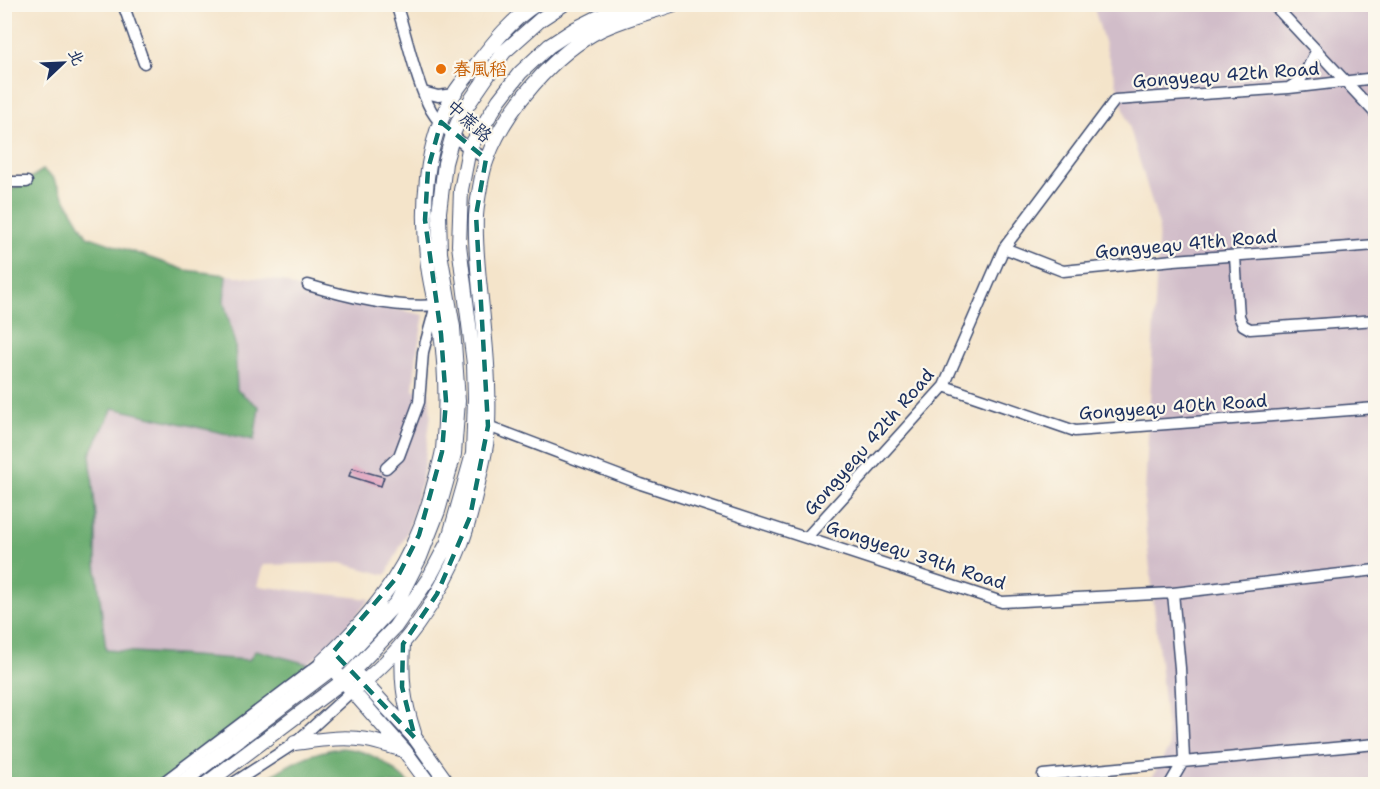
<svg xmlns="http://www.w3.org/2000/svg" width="1380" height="789" font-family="'Shantell Sans','LXGW WenKai TC',sans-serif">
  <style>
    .industrial { fill: #d1bdc9 }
    .forest { fill: #6bac6f; stroke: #436e66; stroke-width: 1.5 }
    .building { fill: #dc94b7 }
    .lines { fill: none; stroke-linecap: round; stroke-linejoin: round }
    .minor-casing { stroke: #3c4a6e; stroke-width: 13 }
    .major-casing { stroke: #3c4a6e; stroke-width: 16 }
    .minor { stroke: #fff; stroke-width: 10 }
    .major { stroke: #fff; stroke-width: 14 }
    .marked { fill: none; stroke: #0f766e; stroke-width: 4.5; stroke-dasharray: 12 8; stroke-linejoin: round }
    .food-dot { fill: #e8710a; stroke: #fbf7ec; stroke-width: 2 }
    .labels { text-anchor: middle; stroke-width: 4.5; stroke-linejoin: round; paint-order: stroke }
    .food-label { font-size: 18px; fill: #c56008; stroke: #fbf7ec; text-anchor: start }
    .street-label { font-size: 18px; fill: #1b2f5e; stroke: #fbf7ec }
  </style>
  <rect width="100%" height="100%" fill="#fbf7ec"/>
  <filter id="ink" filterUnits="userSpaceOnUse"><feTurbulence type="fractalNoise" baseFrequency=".0167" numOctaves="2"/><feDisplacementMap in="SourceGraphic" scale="12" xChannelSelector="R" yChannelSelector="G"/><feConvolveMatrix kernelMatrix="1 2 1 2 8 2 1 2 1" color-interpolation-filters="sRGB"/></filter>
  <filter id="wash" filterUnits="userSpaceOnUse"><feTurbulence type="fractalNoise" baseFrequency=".008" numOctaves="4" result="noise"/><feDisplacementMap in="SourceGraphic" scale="24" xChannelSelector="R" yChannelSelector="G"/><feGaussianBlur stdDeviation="1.35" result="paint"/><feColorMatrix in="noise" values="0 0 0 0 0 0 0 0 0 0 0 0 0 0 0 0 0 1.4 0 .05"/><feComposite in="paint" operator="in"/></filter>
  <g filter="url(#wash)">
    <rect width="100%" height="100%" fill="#f4e4ca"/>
    <path class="industrial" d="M1093,5H1375V784H1067L1073,781L1152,777L1169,748L1144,512L1159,226Z
      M226,275L282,281L297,288L424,315L417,352L413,390L429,391L431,415L422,480L407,533L386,575L341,563L263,565L257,586L370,599L347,627L308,664L256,650L249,660L106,651L96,563V517L90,453L113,408L237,391L235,344L224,302Z"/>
    <path class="forest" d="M43,170L53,178L87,236L185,270L226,275L224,302L235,344L237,390L259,407L254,440L113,408L90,454L96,517V563L106,650L249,660L256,650L308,664L300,683L165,784H5V194Z
      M342,748C372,750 389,765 410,784H259C285,766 309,751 342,748Z"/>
    <g id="blocks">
      <path class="building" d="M352,468L384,477L381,486L349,476Z"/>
    </g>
  </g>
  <g filter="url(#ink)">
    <use href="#blocks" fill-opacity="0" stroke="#3c4a6e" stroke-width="1.5"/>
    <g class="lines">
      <defs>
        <path id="minor" d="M123,4L144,63
          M396,4C407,36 416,83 431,110C443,131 466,147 486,159
          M1273,4L1376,114
          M1290,87C1308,76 1306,68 1316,52
          M423,92L438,96L454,94
          M4,182H27
          M1004,248L1063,271L1174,260L1376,245
          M1235,257L1239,316L1243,325L1250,329L1376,320
          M308,285C344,296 398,309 436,305L423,352L419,402L399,456L386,468
          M944,386L1075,431L1376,408
          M488,426L641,484L1002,602L1173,593
          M807,537L944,386L1004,248L1115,100L1289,88L1376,78
          M1184,760L1180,668L1173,593L1376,570
          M1043,775L1376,744
          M161,784L322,662
          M232,784L295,743L352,691
          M1170,784L1184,760"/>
        <path id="major" d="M403,644C401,679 403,699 414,733
          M358,676L415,738L448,784
          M352,691C400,656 440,600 461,544C469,524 473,503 478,483C482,464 488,444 488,425C490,376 484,328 479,280C477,259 475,238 476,216C477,203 482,171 487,159C504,111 556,51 602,29C625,18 651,12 675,4
          M295,743C319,740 343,736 367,740C379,742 392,747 404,750
          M180,784L342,661L397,602L420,557L438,511L454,454L458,401L453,327L440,253L439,212L445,163L453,134L462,113L504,52L541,19L564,4
          M206,784L343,681L395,627L429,578L448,542L473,454L475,398L474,364L459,245L461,190L469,149L499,100L520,73L549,46L575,29L601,16L633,4
          M429,784L404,750L333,669L322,662C379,609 415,561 434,485C437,474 441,462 443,450C447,411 446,371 441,332C437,310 431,288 428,266C421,209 424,143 454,94C460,84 469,74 476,65C494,42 511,20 536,4"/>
      </defs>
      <use href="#minor" class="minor-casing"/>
      <use href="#major" class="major-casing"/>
      <use href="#minor" class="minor"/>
      <use href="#major" class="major"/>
    </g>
  </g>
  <path class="marked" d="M441,122L486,159L476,215L488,426L470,517L437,594L403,644L402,687L415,738L333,652L398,576L419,535L442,452L446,401L441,334L425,220L428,169Z"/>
  <circle class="food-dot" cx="441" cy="69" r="6"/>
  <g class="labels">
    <g class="food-label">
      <text x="453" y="75">春風稻</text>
    </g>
    <g class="street-label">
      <text transform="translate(1226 75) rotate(-4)" y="6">Gongyequ 42th Road</text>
      <text transform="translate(469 121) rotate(42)" y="6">中蔗路</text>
      <text transform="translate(1186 244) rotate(-5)" y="6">Gongyequ 41th Road</text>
      <text transform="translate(1173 407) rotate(-4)" y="6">Gongyequ 40th Road</text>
      <text transform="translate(869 442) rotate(-49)" y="6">Gongyequ 42th Road</text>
      <text transform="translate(916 555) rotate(18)" y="6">Gongyequ 39th Road</text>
    </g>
  </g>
  <rect width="1380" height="789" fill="none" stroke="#fbf7ec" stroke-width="24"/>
  <g transform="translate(63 63) rotate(67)" stroke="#fbf7ec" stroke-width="4.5" paint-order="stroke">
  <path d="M0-4.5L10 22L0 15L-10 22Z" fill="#1b2f5e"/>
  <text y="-9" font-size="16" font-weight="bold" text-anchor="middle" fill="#1b2f5e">北</text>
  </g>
</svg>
